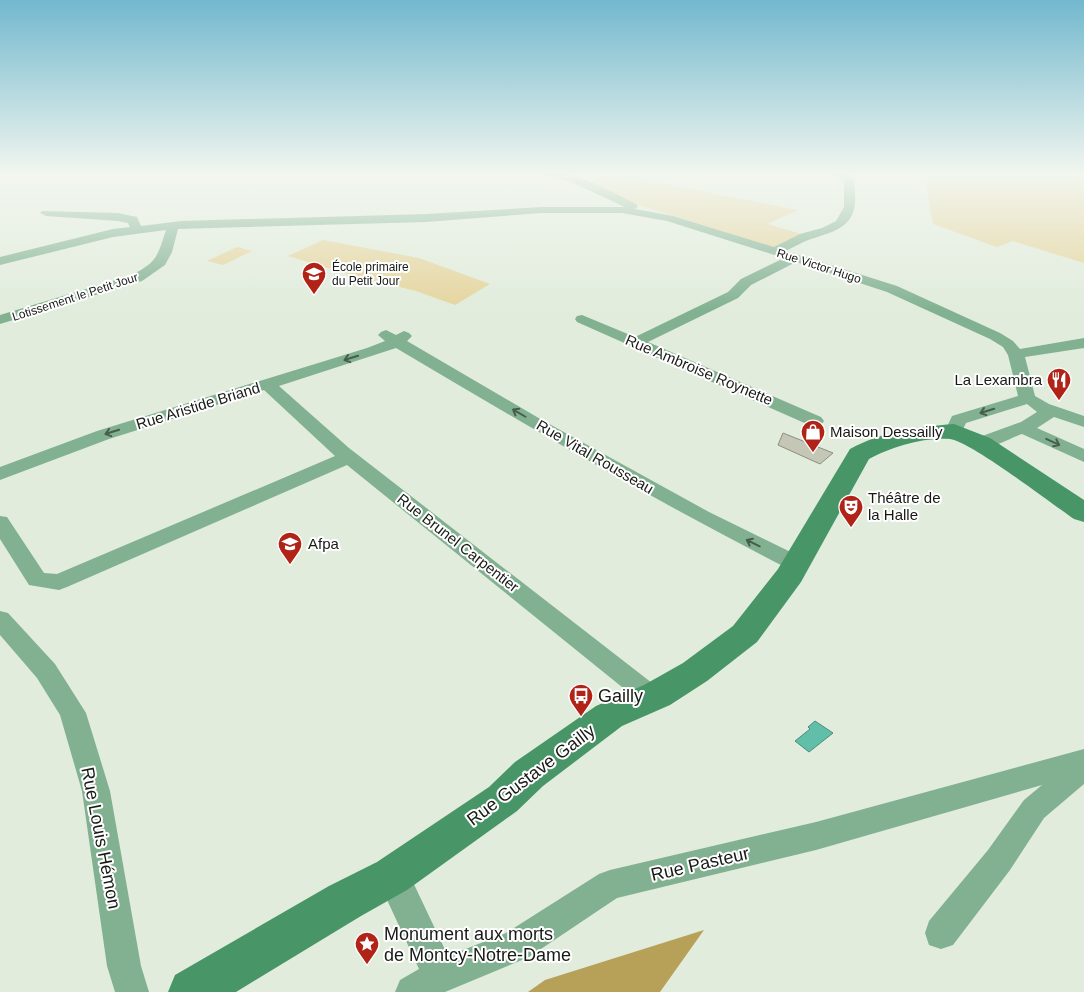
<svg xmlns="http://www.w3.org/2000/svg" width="1084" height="992" font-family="Helvetica,sans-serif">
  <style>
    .green { fill: #e5d49d }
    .forest { fill: #b7a159 }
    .water { fill: #61bea8; stroke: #4b8d7c }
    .building { fill: #c4c7b5; stroke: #8d8f7f }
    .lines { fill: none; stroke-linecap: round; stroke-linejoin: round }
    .street { fill: #81b191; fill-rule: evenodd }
    .secondary { fill: #489667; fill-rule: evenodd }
    .oneway { stroke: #475e4d }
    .labels { text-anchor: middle; stroke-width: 4; stroke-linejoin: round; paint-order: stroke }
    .far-street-label { font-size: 12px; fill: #171a15; stroke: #fff }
    .far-poi-label { font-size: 12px; fill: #171a15; stroke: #fff; text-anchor: start }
    .street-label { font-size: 15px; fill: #171a15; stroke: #fff }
    .poi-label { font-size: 15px; fill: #171a15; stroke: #fff; text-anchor: start }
    .near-poi-label { font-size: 18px; fill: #171a15; stroke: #fff; text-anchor: start }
    .near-street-label { font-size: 18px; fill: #171a15; stroke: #fff }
  </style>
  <rect width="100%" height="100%" fill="#e1ecdc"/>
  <path class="green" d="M605,173H639L635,178L798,210L767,224L805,235L776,248L626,201L591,183Z
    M933,173H1084V263L1013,241L997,247L933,224L926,185Z
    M323,240L419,258L490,284L455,305L416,291L354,276L288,256Z
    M237,247L252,251L223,265L207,261Z"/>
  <path class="forest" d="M704,930L660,992H528L545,980Z"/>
  <path class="water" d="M815,721L833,733L809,752L795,741L810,729L808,727Z"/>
  <path class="building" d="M783,433L833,453L820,464L778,445Z"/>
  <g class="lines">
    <path class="street" d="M541,173C574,169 607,190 636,204L638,206L635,209L673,216L774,247L800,234L822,228L836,221L844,207V181L828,173L849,174C855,180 855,186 855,195C857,226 836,231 811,239C802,242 794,247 786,251L897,286L1000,333L1013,341L1020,349L1084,338V348L1025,357L1035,396L1049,404L1084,416V427L1054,417L1037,428L1084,449V462L1022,434C1008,439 989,451 974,447L972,443L974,439L1021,422L1037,412L1027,404L966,423L960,435L954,436L948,435L945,431L952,416L1018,396L1008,355L1003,347L990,339L887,292L796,262L751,285L738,298L648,342L821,417L824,421L821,425L815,426L809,425L577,322L575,319L577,316L582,315L635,337L728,292L741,279L784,258L667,221L622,213H541L426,222L178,229L172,252L165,265L142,281L0,324V315L132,275C158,261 157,257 166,230L113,237L0,265V257L113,229L130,227L128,223L118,221L46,216L40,213L42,211L118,213L137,217L141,226L181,221L426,214L541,207H625L571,182L542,175Z
      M386,330L396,335L404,331L409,333L412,336L407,341L542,420L709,512L805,559L808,564L805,569L797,571L789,569C655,501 526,425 396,348L279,386L349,448L661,690L665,697L661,704L652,707L643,704L347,465L67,587L59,590L29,585L0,539V516L7,517L44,573L57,574L335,456L264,390L109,439L0,480V467L97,431L367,348L385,341L378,335L381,332Z
      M0,611L8,613L55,664L86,713L110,791L141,966L149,992H115L107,966L82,791L60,715L37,678L0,635Z
      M1084,749V784L1044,818L1010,870L953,945L941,949L929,945L925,933L929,921L988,850L1024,800L1042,785L816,850L617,898L529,957L445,992H395L400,980L419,969L376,876L381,866L392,861L403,866L411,878L448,956L506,933L599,874L610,870L816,822Z"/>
    <path class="secondary" d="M954,424L990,438L1084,500V522L1074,519C1052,504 970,441 950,439C924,437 891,447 869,459L801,582L757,642L707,681L670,705L622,726L543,786L517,811L407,890L361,916L236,992H168L175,975L329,886L377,862L489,787L515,762L596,706L644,685L683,663L733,626L778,569L850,449C883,431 917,427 954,424Z"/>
  </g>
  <defs><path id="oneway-shaft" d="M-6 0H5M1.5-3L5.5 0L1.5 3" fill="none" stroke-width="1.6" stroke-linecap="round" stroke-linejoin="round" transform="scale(1.25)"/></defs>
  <g class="oneway">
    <use href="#oneway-shaft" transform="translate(351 358) rotate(163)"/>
    <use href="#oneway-shaft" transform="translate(987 411) rotate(163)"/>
    <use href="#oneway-shaft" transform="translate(519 413) rotate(-150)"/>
    <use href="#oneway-shaft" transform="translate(112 432) rotate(163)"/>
    <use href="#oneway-shaft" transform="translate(1053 442) rotate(25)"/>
    <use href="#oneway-shaft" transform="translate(753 543) rotate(-154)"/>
  </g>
  <linearGradient id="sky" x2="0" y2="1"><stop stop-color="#72b8ce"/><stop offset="0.56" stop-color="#f2f6ef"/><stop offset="1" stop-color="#f2f6ef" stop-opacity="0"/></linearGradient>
  <rect width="1084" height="311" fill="url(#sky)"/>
  <defs>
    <symbol id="school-pin" viewBox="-11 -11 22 30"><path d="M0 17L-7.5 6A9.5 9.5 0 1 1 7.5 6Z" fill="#b12217" stroke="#fff"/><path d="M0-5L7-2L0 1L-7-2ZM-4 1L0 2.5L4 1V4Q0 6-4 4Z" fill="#fff"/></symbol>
    <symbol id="restaurant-pin" viewBox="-11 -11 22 30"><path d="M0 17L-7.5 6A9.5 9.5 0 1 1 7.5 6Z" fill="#b12217" stroke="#fff"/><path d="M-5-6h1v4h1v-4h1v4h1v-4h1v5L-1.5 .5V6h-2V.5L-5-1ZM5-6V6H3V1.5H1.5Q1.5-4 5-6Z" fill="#fff"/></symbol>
    <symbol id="shop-pin" viewBox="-11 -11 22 30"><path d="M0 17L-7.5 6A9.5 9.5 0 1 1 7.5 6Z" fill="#b12217" stroke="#fff"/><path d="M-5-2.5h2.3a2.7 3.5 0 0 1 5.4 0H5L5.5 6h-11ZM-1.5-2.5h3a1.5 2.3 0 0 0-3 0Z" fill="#fff"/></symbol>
    <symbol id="theatre-pin" viewBox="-11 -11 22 30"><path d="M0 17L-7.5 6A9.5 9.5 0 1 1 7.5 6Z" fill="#b12217" stroke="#fff"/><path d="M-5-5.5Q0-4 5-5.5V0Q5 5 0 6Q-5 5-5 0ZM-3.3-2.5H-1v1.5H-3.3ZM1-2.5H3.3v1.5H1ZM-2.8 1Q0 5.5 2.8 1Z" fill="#fff"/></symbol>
    <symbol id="university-pin" viewBox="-11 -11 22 30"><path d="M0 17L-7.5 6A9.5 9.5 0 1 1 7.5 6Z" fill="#b12217" stroke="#fff"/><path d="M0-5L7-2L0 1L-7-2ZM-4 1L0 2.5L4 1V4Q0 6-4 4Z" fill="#fff"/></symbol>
    <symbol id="bus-pin" viewBox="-11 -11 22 30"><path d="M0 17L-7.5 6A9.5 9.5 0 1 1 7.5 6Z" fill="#b12217" stroke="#fff"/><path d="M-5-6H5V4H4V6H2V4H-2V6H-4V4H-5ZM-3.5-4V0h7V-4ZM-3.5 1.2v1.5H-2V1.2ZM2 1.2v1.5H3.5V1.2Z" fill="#fff"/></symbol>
    <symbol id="sight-pin" viewBox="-11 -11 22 30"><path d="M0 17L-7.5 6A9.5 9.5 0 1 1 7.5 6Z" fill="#b12217" stroke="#fff"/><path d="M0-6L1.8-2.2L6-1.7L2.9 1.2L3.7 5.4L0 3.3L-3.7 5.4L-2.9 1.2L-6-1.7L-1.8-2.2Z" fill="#fff"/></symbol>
  </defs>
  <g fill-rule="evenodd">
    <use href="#school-pin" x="300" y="260" width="28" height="38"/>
    <use href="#restaurant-pin" x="1045" y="366" width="28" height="38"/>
    <use href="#shop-pin" x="799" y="418" width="28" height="38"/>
    <use href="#theatre-pin" x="837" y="493" width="28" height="38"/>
    <use href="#university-pin" x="276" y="530" width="28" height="38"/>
    <use href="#bus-pin" x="567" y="682" width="28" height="38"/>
    <use href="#sight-pin" x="353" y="930" width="28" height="38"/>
  </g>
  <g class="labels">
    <g class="far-street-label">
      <text transform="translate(819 266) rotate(18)" y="4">Rue Victor Hugo</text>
      <text transform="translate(75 297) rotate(-18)" y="4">Lotissement le Petit Jour</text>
    </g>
    <g class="far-poi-label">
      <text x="332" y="271">École primaire<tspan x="332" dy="14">du Petit Jour</tspan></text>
    </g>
    <g class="street-label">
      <text transform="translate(699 370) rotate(23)" y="5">Rue Ambroise Roynette</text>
      <text transform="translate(198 406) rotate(-17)" y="5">Rue Aristide Briand</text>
      <text transform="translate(595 457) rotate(30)" y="5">Rue Vital Rousseau</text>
      <text transform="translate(458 543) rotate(38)" y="5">Rue Brunel Carpentier</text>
    </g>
    <g class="poi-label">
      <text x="1042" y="385" text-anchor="end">La Lexambra</text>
      <text x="830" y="437">Maison Dessailly</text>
      <text x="868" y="503">Théâtre de<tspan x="868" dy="17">la Halle</tspan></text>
      <text x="308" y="549">Afpa</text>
    </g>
    <g class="near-poi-label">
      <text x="598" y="702">Gailly</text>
      <text x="384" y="940">Monument aux morts<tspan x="384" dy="21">de Montcy-Notre-Dame</tspan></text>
    </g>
    <g class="near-street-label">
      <text transform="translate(531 775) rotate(-37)" y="6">Rue Gustave Gailly</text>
      <text transform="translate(101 838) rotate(79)" y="6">Rue Louis Hémon</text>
      <text transform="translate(700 864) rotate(-13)" y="6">Rue Pasteur</text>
    </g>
  </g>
</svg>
